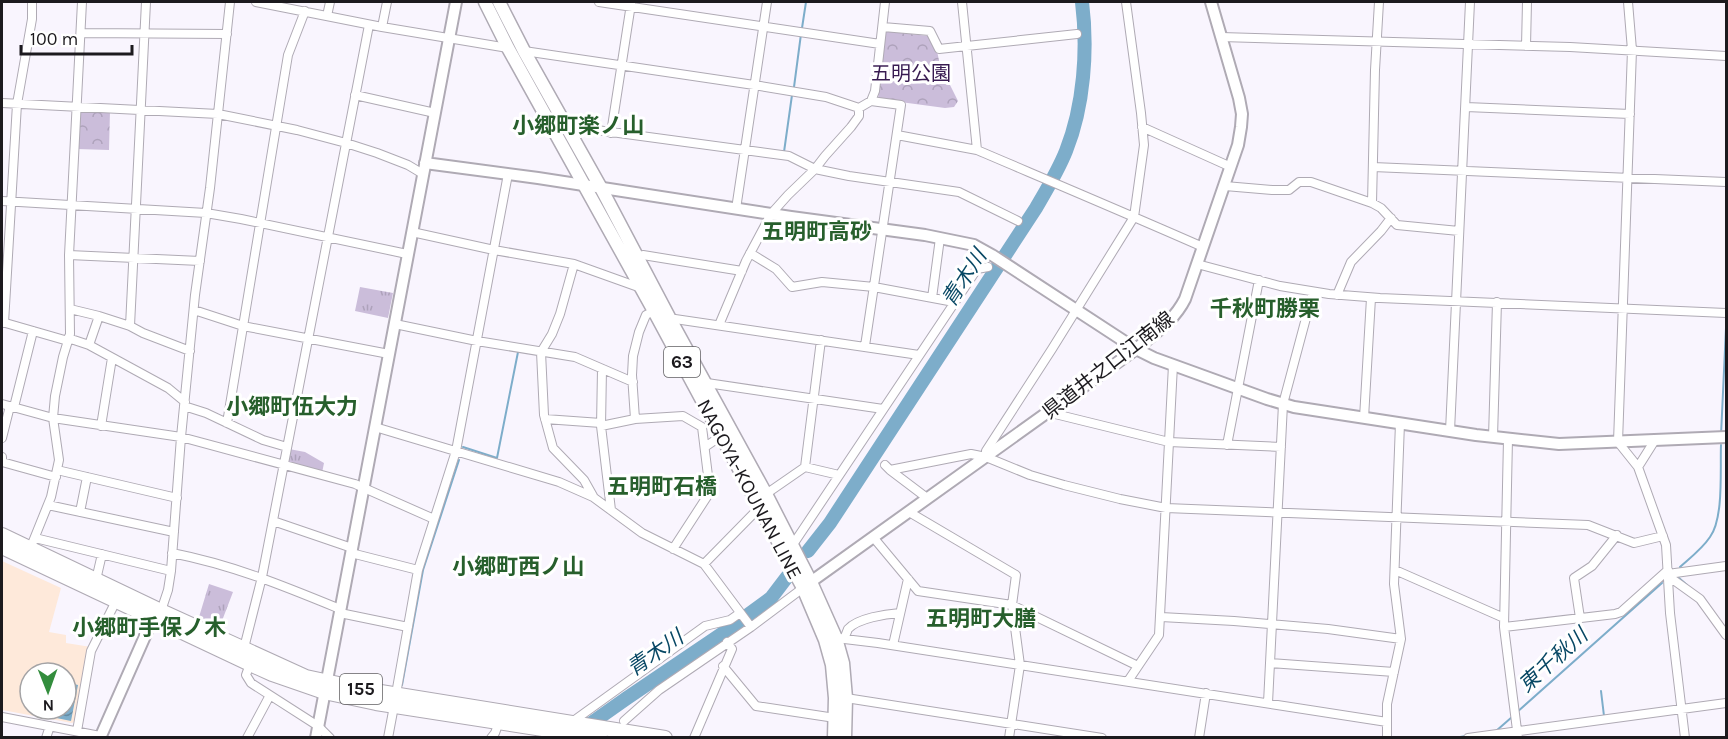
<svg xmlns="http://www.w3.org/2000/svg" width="1728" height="739" font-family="Karla,'Noto Sans JP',sans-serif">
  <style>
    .education { fill: #fee9da; fill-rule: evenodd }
    .grass { fill: url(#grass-tufts) }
    .park { fill: url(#park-crowns) }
    .water { fill: url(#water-waves) }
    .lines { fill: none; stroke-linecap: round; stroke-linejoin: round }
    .stream { stroke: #7dadca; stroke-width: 2 }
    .river { stroke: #7dadca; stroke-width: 14 }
    .street-casing { stroke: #afaab4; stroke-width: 10 }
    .secondary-casing { stroke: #afaab4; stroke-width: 14 }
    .primary-casing { stroke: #afaab4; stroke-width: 15 }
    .highway-casing { stroke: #afaab4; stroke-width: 16 }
    .street { stroke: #fff; stroke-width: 8 }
    .secondary { stroke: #fff; stroke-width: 10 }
    .primary { stroke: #fff; stroke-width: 12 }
    .highway { stroke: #fff; stroke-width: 14 }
    .labels { text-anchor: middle; stroke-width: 6; stroke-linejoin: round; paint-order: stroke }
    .shield { fill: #fff; stroke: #605f62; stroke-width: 1.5 }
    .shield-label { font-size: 18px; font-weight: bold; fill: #1c1a1e }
    .park-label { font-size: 20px; fill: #381b51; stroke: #fff }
    .street-label { font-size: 20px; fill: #1c1a1e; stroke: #fff }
    .water-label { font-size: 21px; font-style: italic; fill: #074764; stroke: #fff }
    .quarter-label { font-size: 22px; font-weight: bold; fill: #275f2c; stroke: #fff }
  </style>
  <defs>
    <pattern id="grass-tufts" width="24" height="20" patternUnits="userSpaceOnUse" patternTransform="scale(1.5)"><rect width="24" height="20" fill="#cbbdda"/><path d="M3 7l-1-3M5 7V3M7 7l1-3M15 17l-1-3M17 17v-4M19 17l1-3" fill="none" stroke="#aea2bb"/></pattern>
    <pattern id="park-crowns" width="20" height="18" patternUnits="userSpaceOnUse" patternTransform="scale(1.5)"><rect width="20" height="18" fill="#cbbdda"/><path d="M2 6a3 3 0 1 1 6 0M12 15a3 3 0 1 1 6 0" fill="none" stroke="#aea2bb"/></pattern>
    <pattern id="water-waves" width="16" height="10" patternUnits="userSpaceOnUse" patternTransform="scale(1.5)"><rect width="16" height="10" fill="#7dadca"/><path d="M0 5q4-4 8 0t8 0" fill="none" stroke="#668ca3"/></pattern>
  </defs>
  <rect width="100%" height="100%" fill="#f9f5fe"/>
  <path class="education" d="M2,561L61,588L49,632L66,635V643L91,647L75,721L72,723L2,710ZM30,673H66V709H30Z"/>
  <path class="grass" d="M360,287L393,293L388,318L355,311Z
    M289,449L305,452L324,463L322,473L287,464Z
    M209,584L233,592L220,626L199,617Z"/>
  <path class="park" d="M885,31L928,36L937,51L940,65L958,101L954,107L945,108L878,99Z
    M82,110L110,111L109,150L77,149L79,112Z"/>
  <path class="water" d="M66,682L78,685L71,721L32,713L33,709H66Z"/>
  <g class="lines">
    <path class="stream" d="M802,28L806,2
      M794,87L801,34
      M784,152L792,95
      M1721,435L1726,328
      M463,447L497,458L518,352
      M1680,567C1690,558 1702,549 1710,537C1724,518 1720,469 1721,445
      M1679,578L1687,585
      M402,685L423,570L459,460
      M1601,691L1604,716
      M1516,713L1662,583
      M1496,731L1512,717
      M1454,738L1466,736"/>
    <path class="river" d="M808,551L830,523L1036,208C1047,189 1058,171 1066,151C1084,106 1088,49 1082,2
      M583,729L627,698L726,631L771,598L787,577"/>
    <defs>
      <path id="street" d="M256,2L382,27L508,48
        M599,2L880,44
        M962,2L977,150C1052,182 1128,214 1203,247
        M1628,2L1632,50L1618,442L1638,467L1666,545L1670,613L1685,738
        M327,16L330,2
        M382,27L387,2
        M883,27L930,31L939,49L1077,34
        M81,33L227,34
        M1221,37L1570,47L1726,56
        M1526,46L1527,2
        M524,51L754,85L826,97L859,108
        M355,95L435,113
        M2,103L218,114L297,130L346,143L377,153L408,165L423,174
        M1466,107L1630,114
        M567,126L789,156L815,169L849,176L959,192L1018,221
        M1142,127L1231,167
        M611,133L631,4
        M897,135L977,150
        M1373,167L1726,182
        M1225,186L1272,190H1289L1299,182H1311L1372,203L1381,208L1397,225L1459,231
        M2,201L206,213L241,219L407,254
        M1372,203L1375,70L1379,2
        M736,209L767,2
        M412,232L494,250L574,264L641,288
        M750,253L776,269L792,287L822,282L874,287L954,302
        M69,255L200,261
        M638,258L643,255L742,271
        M574,264L560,314L552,334L541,352L544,415L553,448L584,480L593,496
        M1197,264L1280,286L1329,294L1380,298L1726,313
        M1337,295L1351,262L1381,231L1391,218
        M932,298L940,238
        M70,309L99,316L130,326L143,333L190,351
        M194,310L243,326L389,354
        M670,319H675L919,355
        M2,322L68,341
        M4,323L17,104L32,19V2
        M395,324L477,341L575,357L633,382
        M719,325L746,261L771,214L788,195L815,169L825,156L851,127L859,116V108L871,101L875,91L885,2
        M130,326L146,2
        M68,338L89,345L168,388L185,402
        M89,345L99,316
        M865,346L901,105L871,101
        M602,369L601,426L611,510
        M705,384L707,383L883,409
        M2,404L53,418L181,437L355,484L434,519
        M184,406L206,413L263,440L287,447
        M14,407L33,331
        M1047,412L1169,442L1281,447
        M1364,418L1371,298
        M545,419L601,423
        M635,419L632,375L633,356L639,332L646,315L654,311
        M227,423L285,73L288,55L305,11
        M101,426L112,358
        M601,426L635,419L683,416L702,427L710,492L673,549
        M375,427L559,482L593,497L642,533L704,564L751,627
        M1450,431L1470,2
        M1493,437L1497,302
        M2,438L10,406
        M1508,439L1504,627L1518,738
        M1227,445L1259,280
        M705,447L721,436
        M2,457V462L56,477
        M986,457V451L1052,349L1134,217L1144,145L1141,113L1126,2
        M885,465L890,470L971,454L986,457L1030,475L1064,485L1120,499L1166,508L1588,525L1634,543L1663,536
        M805,467L821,340
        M1638,467L1655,440
        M57,470L177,498
        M890,470L927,498
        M766,494L805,467L839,475
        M48,505L174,532
        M80,512L87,477
        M909,512L1016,575L1012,605L1020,665L1009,738
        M273,521L352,548
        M873,537L918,591L1012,605L1138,666
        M35,538L171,571
        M792,546L977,269L988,267
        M30,549L51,497L59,460L53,418L55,396L63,357L70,334L69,255L82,2
        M172,553C233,565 284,586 340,609
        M351,553L418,570
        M704,564L760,507
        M1395,570L1504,618
        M1668,574L1726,566
        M1668,576L1700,599L1726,635
        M96,580L102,554
        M161,611L168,590L171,571L181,437L195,295L210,188L230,2
        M340,613L408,627
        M1161,617L1234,621L1328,629L1401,639
        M1580,618L1574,578L1592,566L1617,535
        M1504,627L1615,614L1621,612L1668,570
        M836,638L878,643L1387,722
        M844,638C845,637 848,629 848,629C858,618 886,614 900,613
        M893,645L908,579
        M244,648L262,577L369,25
        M1270,663L1394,672
        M250,664L246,675L251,683L318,726L330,738
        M723,666L756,706L835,718
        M1128,681L1159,635L1173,365
        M396,694L418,570L456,451L508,174
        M846,698L1102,738
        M1268,703L1283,404L1313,292
        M2,717L100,736
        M624,721L659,690L751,627L803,588
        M572,722L705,626L730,620L740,613
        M77,731L91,651L116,601
        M46,738L50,726
        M247,738L269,697
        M388,738L394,706
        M491,738L495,733L499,722
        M694,738L732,649L727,642
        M1199,738L1206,693
        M1387,738V704L1401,639L1394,584L1400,423
        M1468,738L1726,703"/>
      <path id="secondary" d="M425,163L538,178L791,217L925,235L974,245L992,255L1136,349L1154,358L1267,399L1294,407L1476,435L1559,444L1726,437
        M805,586L1136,349C1155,333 1174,321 1185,299L1238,145L1241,127L1242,114L1239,98L1211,2
        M100,738L153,618L159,613
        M316,738L456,2"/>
      <path id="primary" d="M485,2L508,48L654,311L803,588L825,640L832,665L835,698L834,738
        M499,2L524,51L601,188L670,319L766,494L811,582L836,638L843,663L846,698L845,738"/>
      <path id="highway" d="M2,535L161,611L306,677L362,689L665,738
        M2,547L250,664L272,674L324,692L376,703L600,738"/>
    </defs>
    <use href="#street" class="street-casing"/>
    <use href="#secondary" class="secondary-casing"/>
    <use href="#primary" class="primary-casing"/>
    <use href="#highway" class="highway-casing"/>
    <use href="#street" class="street"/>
    <use href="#secondary" class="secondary"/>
    <use href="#primary" class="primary"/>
    <use href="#highway" class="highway"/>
  </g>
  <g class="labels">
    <g class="shield">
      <rect x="664" y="347" width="36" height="30" rx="4.5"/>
      <rect x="340" y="674" width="42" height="30" rx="4.5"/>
    </g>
    <g class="shield-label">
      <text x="682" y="368">63</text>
      <text x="361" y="695">155</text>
    </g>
    <g class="park-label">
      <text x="911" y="80">五明公園</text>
    </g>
    <g class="street-label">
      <text transform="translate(1108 365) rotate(-38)" y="7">県道井之口江南線</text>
      <text transform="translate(750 489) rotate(62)" y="7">NAGOYA-KOUNAN LINE</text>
    </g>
    <g class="water-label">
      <text transform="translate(964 278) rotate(-57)" y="7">青木川</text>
      <text transform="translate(655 653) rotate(-35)" y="7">青木川</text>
      <text transform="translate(1553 660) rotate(-42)" y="7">東千秋川</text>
    </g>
    <g class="quarter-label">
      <text x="578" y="133">小郷町楽ノ山</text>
      <text x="817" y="239">五明町高砂</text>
      <text x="1265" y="316">千秋町勝栗</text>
      <text x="292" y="414">小郷町伍大力</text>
      <text x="662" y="494">五明町石橋</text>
      <text x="518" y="574">小郷町西ノ山</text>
      <text x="981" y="626">五明町大膳</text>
      <text x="149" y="635">小郷町手保ノ木</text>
    </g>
  </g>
  <rect width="1728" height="739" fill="none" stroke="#1c1a1e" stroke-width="6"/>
  <g transform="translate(48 691) rotate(179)"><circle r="28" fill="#ffffff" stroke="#a4a3a5" stroke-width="1.5"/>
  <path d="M0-4.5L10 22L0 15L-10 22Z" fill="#338d3d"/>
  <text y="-9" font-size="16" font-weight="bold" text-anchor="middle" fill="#1c1a1e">N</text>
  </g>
  <path d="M21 45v9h111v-9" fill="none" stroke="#1c1a1e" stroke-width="3"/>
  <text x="30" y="45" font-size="18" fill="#1c1a1e" stroke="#ffffff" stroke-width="4.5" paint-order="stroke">100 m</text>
</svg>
